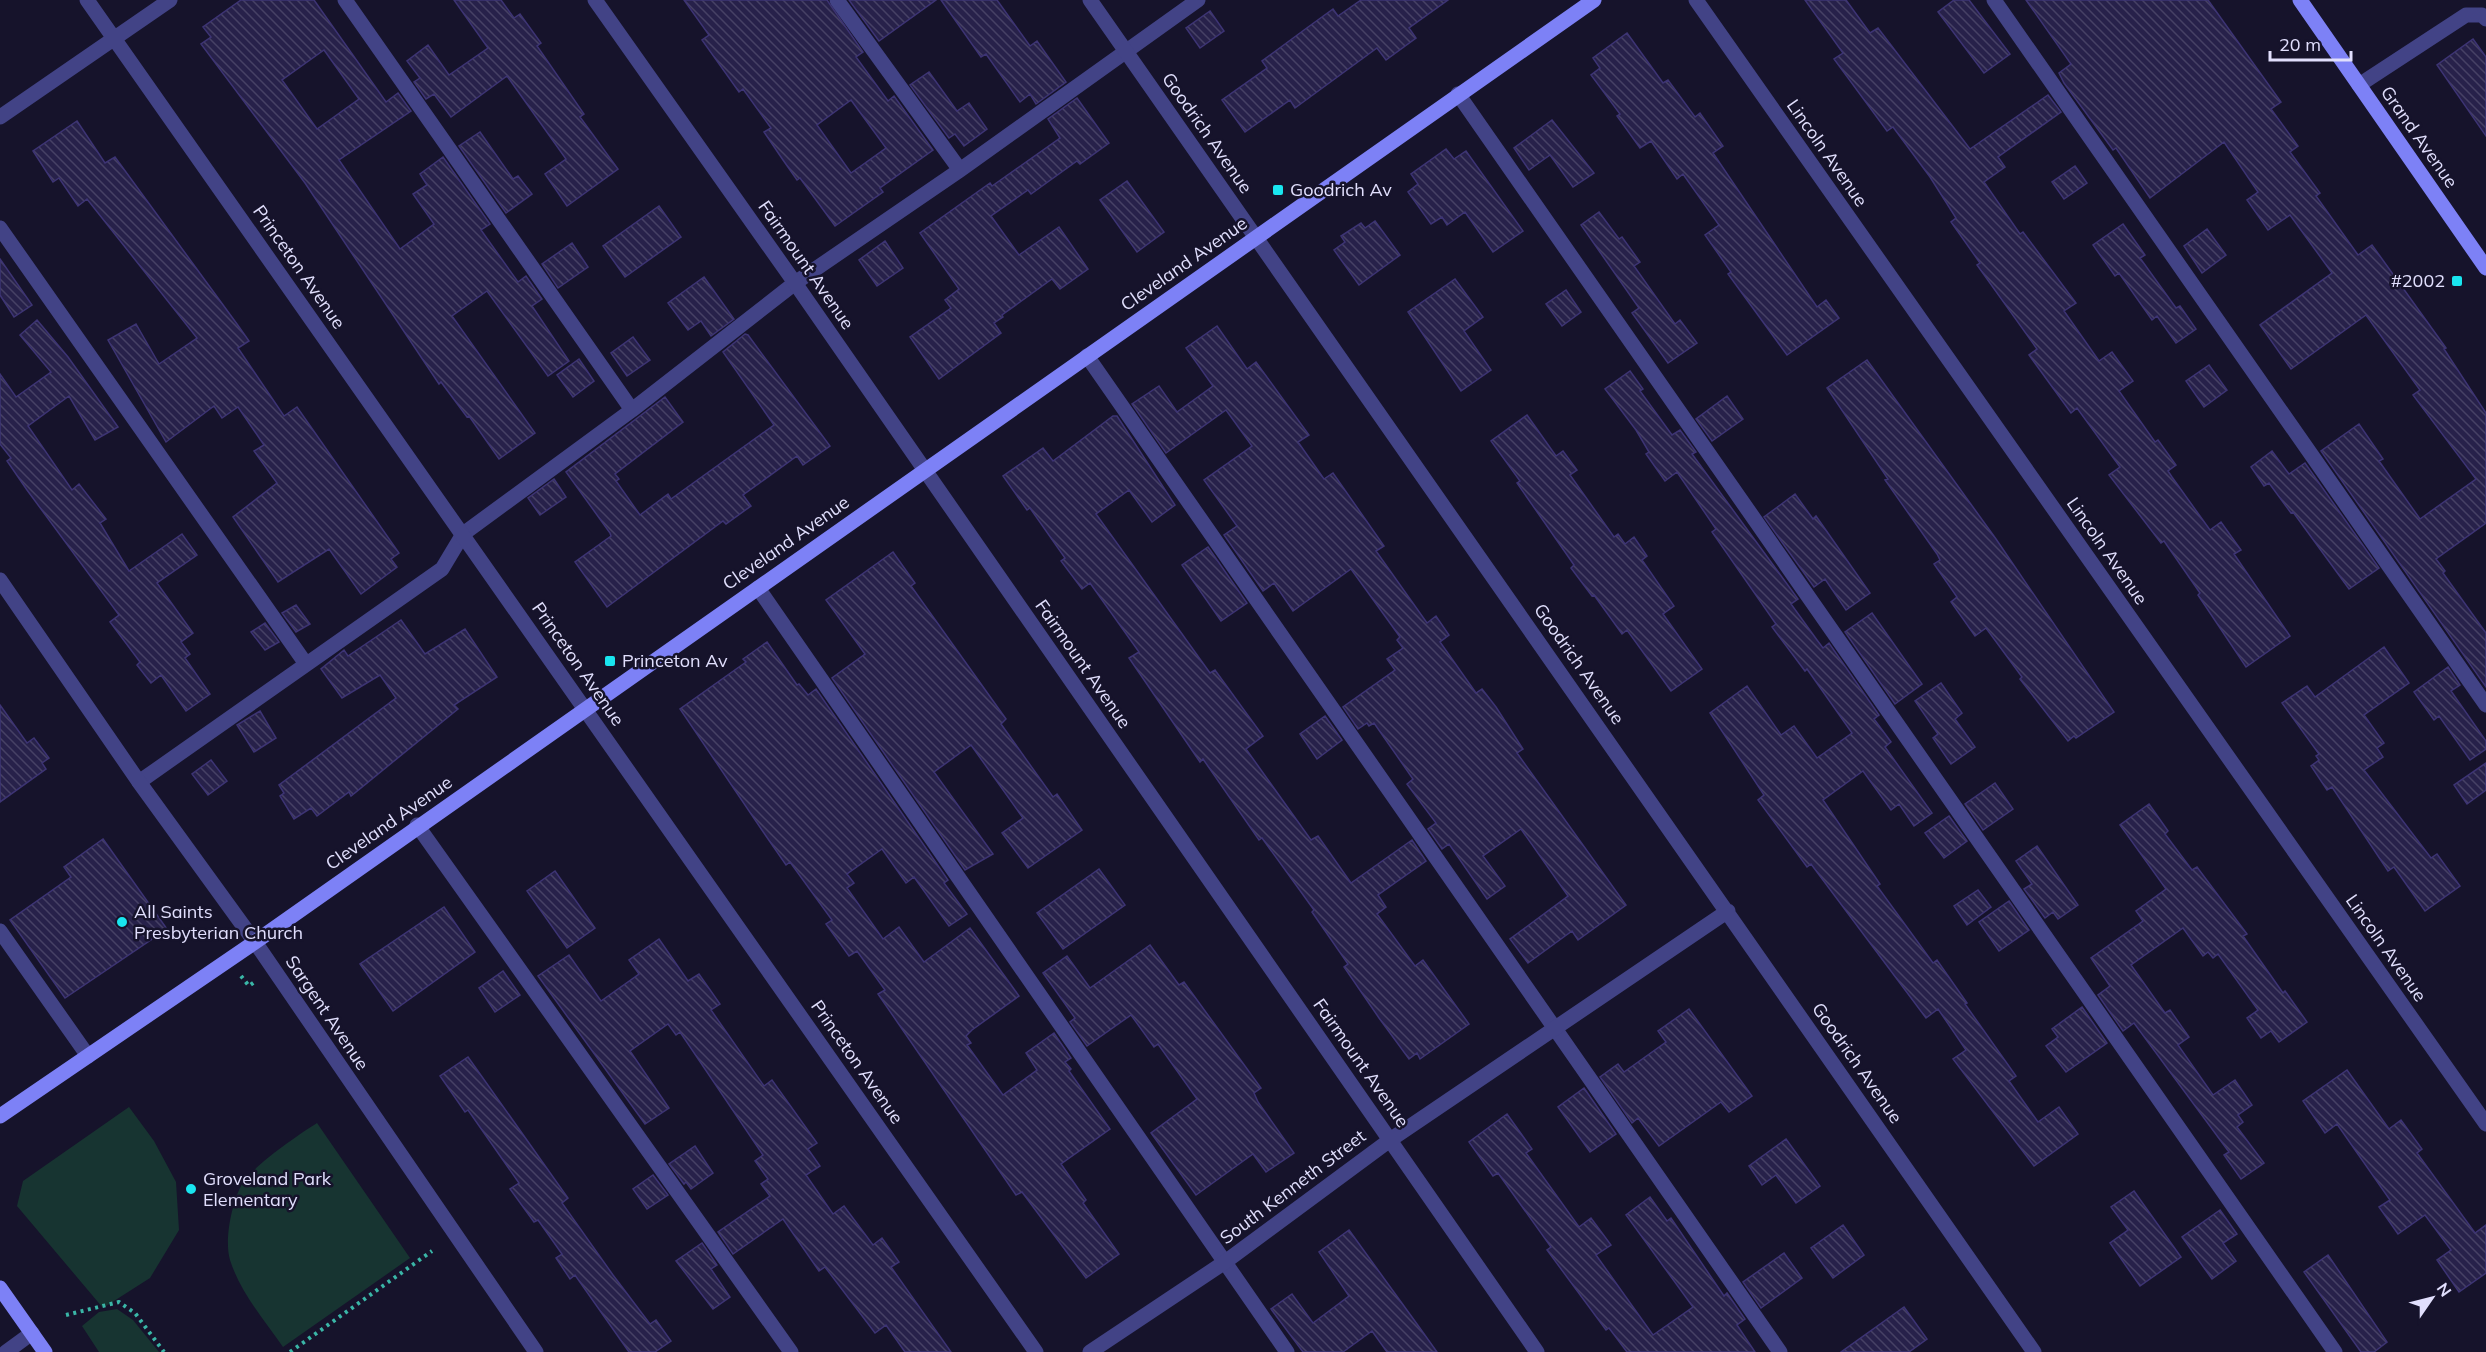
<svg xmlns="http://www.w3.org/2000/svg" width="2486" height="1352" font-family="Mulish,sans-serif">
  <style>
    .green { fill: #173431 }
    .building { fill: url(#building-back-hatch); stroke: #3d3474; stroke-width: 1.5; fill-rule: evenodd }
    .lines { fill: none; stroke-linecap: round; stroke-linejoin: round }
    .path { stroke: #3ab6a7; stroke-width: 4; stroke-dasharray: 3 4.5; stroke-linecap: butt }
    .lane { stroke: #424386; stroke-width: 15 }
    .street { stroke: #424386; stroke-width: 15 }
    .secondary { stroke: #7d81f6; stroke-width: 15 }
    .poi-dot { fill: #19e5ef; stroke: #16132b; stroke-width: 2 }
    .labels { text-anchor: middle; stroke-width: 5; stroke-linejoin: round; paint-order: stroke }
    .street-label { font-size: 18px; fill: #e1dffd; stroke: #16132b }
    .poi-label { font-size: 18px; fill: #e1dffd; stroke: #16132b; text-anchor: start }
  </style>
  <defs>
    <pattern id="building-back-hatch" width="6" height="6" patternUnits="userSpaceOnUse" patternTransform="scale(1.5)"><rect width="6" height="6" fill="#27214a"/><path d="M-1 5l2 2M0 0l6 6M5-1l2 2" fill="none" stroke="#464165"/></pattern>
  </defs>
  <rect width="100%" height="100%" fill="#16132b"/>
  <path class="green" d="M129,1107L154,1141L176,1182L179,1230L150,1278L103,1308L17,1206L23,1181Z
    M317,1123L410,1258L283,1347C265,1321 240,1292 230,1260C224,1240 232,1202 242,1184C254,1165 298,1135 317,1123Z
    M117,1309L133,1320L159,1352H99L82,1326L99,1312Z"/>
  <path class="building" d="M241,0H314L386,102L398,93L411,111L339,160L400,249L434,224L413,194L427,185L420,174L443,157L490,224L481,230L518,282L526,276L542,299L532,306L569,361L548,376L487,291L452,316L535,433L499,459L469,416L467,417L441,382L439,384L305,183L201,44L211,37L203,27ZM324,50L359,99L317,129L282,80Z
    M454,0H501L514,18L520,14L541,43L537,46L584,114L580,117L618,169L567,206L545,174L566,159L507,76L451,117L434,94L426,99L414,82L420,78L407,61L428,45L449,75L488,48Z
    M684,0H827L863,52L856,57L888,101L894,96L933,150L880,188L883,192L835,226L800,178L797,180L783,160L764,132L771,128L743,89L739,92L702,40L709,35ZM851,100L886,148L851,173L817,125Z
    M849,0H936L879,41Z
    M941,0H997L1030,46L1037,41L1066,82L1036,104L1030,94L1020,102L986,54L981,57Z
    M1361,0H1448L1409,28L1416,38L1386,60L1377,48L1295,108L1290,100L1245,132L1222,100L1267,68L1262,61L1304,30L1333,9L1338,16Z
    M1805,0H1846L1870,33L1878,28L1970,149L2048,95L2061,112L1998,157L2005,167L1984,182L2020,234L2023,232L2076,303L2064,311L2099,361L2112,352L2133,381L2119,391L2155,442L2158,440L2176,465L2168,471L2172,477L2210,530L2221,522L2241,550L2234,554L2290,636L2246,667L2198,595L2200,593L2164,541L2161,543L2109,475L2120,467L2077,408L2071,413L2029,355L2037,349L1977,265L1980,263L1951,222L1956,218L1930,177L1893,127L1887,131L1834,59L1843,53Z
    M1954,0H1969L2010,54L1984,73L1938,12Z
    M2026,0H2208L2281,102L2271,109L2298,146L2290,152L2320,193L2316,196L2358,255L2372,245L2446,348L2444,349L2486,413V523L2436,559L2445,571L2443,573L2486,633V687L2321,451L2359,424L2383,459L2379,461L2420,519L2476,479L2413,395L2420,390L2366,315L2291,369L2260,325L2332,273L2290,215L2268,230L2247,200L2258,192L2224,142L2150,198L2116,148L2113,150L2064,83L2059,73L2071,64Z
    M1210,11L1224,31L1200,48L1186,28Z
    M1627,33L1663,83L1668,80L1695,117L1700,113L1723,146L1713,153L1817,307L1826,300L1839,318L1787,355L1728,274L1731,272L1705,235L1719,225L1683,174L1677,179L1651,141L1640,148L1617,116L1620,114L1591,75L1600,68L1593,58Z
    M2473,39L2486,57V136L2437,65Z
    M929,72L957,111L969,103L987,129L964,146L955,134L949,138L910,85Z
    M1077,98L1109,143L1080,164L1077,161L1031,194L1028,190L991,216L1019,255L1059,227L1088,269L1060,289L1052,279L1002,315L1003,317L994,323L1001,333L939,379L910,337L951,308L945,300L959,289L920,233L990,183L992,186L1060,138L1048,119Z
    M1552,120L1594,173L1573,187L1550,155L1529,170L1514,148Z
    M77,121L105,163L115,157L237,324L249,341L238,348L284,416L297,407L399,553L391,559L397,567L361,594L329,549L278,582L233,517L277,483L254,451L264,445L238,407L222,418L214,406L166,442L108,340L136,324L159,364L197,338L87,199L78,206L59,178L53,182L33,151Z
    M480,132L513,179L518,176L532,194L506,213L459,146Z
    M1446,149L1454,159L1466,151L1523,231L1493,252L1465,212L1447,225L1442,217L1431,224L1408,192L1418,184L1411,174Z
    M2075,166L2087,183L2064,199L2052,182Z
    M1127,181L1164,232L1137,252L1100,200Z
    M659,206L681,237L625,277L603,246Z
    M1599,212L1619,239L1622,237L1640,262L1634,266L1675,324L1680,320L1697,343L1668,363L1632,313L1639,308L1581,225Z
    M1375,221L1400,255L1359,285L1334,250L1345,242L1341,236L1361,223L1365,228Z
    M2123,224L2145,255L2140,258L2176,308L2180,306L2196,329L2176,343L2157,316L2152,320L2119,273L2115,276L2093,245Z
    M2207,229L2226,255L2202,273L2184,246Z
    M885,241L903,268L877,286L859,260Z
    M572,243L588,267L558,288L542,264Z
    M0,259L32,305L14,317L0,295Z
    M704,277L734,319L711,336L701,321L688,330L668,303Z
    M1455,279L1483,317L1464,331L1491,370L1461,391L1408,312Z
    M1566,290L1581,312L1562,326L1546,304Z
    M37,320L68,357L118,427L95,440L69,396L28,426L72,490L79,484L106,519L100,523L129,571L182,534L197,555L157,583L193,633L181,642L190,654L185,658L210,694L186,711L161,675L151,683L137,665L140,662L110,622L119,615L27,490L7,461L11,458L0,444V374L16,397L51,372L20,335Z
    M1217,326L1247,369L1256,362L1309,435L1298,442L1324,479L1333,473L1384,546L1376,551L1427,623L1436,616L1449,635L1440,642L1476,693L1482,689L1496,707L1523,749L1517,753L1626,905L1578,940L1572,931L1528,963L1510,939L1568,896L1521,829L1483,856L1505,886L1487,899L1449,844L1442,849L1428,829L1436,823L1407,784L1413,779L1374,723L1369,726L1367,723L1358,729L1343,707L1395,670L1387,659L1403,648L1397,640L1400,637L1351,569L1293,611L1274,583L1263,591L1224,535L1237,526L1204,480L1252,446L1226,410L1166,453L1132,404L1159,386L1177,412L1213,386L1186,348Z
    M745,334L748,335L830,446L803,465L797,456L743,495L751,506L726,524L723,521L607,607L575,562L611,536L610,533L566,472L665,397L683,422L615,474L619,479L616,481L640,515L668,494L671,499L774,425L723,352Z
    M633,337L650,360L627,376L611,353Z
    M579,359L594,381L573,397L557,375Z
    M1867,360L1996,539L2114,712L2076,738L2074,736L2068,741L2020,679L2022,677L1986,628L1975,636L1951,602L1957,597L1934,564L1940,560L1937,554L1885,480L1888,479L1827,388Z
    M2209,365L2227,390L2204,407L2186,381Z
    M1630,371L1643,389L1640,391L1672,435L1680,430L1696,452L1692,454L1798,599L1791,604L1817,640L1823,648L1829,643L1879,715L1874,719L1891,742L1885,747L1932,813L1914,826L1899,804L1891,810L1863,771L1823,800L1880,884L1877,886L1933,963L1937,960L1967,1003L1965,1004L2016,1076L2009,1081L2038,1122L2059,1107L2078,1134L2034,1166L1953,1059L1966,1050L1938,1009L1926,1018L1811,864L1807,867L1758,800L1764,795L1710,713L1747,686L1781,735L1794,726L1817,758L1852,733L1807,669L1805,671L1772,627L1776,624L1712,532L1716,529L1677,472L1665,481L1646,454L1649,452L1636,430L1605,389Z
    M1727,396L1743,419L1712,441L1696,419Z
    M1527,415L1556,456L1563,451L1577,470L1570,475L1614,537L1618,534L1625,544L1634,537L1647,556L1642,560L1674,606L1663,614L1702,669L1671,691L1627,630L1622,634L1594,595L1592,596L1571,568L1574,565L1517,483L1520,481L1491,441Z
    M1113,416H1117L1175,505L1152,522L1129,490L1096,514L1210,673L1215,670L1263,736L1246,749L1311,840L1318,836L1351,883L1412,840L1426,861L1378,895L1386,907L1377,914L1415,966L1423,960L1469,1024L1420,1059L1417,1053L1409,1059L1379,1018L1344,967L1348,964L1312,912L1314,910L1262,838L1259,840L1203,759L1200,762L1129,658L1139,652L1090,583L1082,589L1061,561L1065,558L1030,508L1027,510L1003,476L1043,448L1053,461Z
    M2272,451L2289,474L2305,463L2379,568L2349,589L2293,512L2291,513L2269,483L2264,486L2251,467Z
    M554,479L566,497L540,515L528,498Z
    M1795,494L1813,519L1816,516L1870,593L1846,610L1825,579L1814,587L1764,517Z
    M1208,547L1247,603L1221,621L1182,565Z
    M893,552L915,583L911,586L1006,719L1001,724L1053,797L1057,794L1082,830L1028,868L1002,833L1023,818L971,745L934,772L993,854L965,870L832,678L865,654L826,600Z
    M296,605L310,624L296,632L282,613Z
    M1872,613L1922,684L1895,704L1845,632Z
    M401,620L425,654L465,629L497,677L454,705L458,709L351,796L349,792L317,816L311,808L294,819L280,796L284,793L279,785L396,698L380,675L342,698L321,669L344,650L348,656Z
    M265,623L279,642L265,650L251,632Z
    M767,642L797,685L799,684L808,695L816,689L948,880L944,883L967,914L949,926L914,877L906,883L882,849L847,874L854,883L847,888L883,939L899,927L924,962L970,928L1019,996L972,1030L966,1036L971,1043L967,1045L1003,1095L1037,1070L1026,1053L1054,1033L1071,1058L1065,1062L1071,1069L1069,1071L1110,1129L1061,1164L1086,1200L1083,1203L1119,1254L1086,1278L1022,1192L1016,1195L878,994L885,990L857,951L849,956L826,924L832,920L790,862L786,865L766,836L680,709L746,662L743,659Z
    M2384,647L2409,683L2364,715L2384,743L2377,748L2383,757L2364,770L2431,858L2437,854L2460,886L2425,911L2394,867L2388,871L2332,787L2327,790L2311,766L2319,760L2316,756L2319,754L2282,703L2307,686L2315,697Z
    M2448,667L2460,685L2451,691L2486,741V749L2470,760L2439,716L2434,720L2414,692Z
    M1941,683L1962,713L1955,719L1975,747L1951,764L1933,738L1938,734L1915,701Z
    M0,705L27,743L34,738L49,758L42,763L46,769L0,802Z
    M260,711L276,738L254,752L237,725Z
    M1325,716L1342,740L1317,759L1300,734Z
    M211,760L227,781L208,795L192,774Z
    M2486,763V790L2467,804L2454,785Z
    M1995,783L2013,809L1983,830L1965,804Z
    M2149,804L2168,831L2165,834L2192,870L2197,867L2247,934L2243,936L2283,993L2285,991L2307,1022L2279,1042L2271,1031L2261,1038L2247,1018L2258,1010L2218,954L2213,958L2208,952L2203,956L2183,928L2131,965L2165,1013L2170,1010L2189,1037L2178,1045L2213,1095L2235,1080L2252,1105L2238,1115L2243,1122L2237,1127L2264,1163L2241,1179L2224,1155L2229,1152L2134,1023L2123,1031L2098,995L2110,986L2091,958L2143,921L2136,911L2166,889L2120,825Z
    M1949,816L1967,841L1944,858L1925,833Z
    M103,839L167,929L65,998L10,920L71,877L64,867Z
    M2037,846L2078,905L2058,919L2053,912L2045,918L2024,889L2032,884L2016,861Z
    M1099,869L1125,905L1063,949L1037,913Z
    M555,871L595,928L567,948L527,891Z
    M1978,890L1991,907L1967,925L1954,906Z
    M2009,901L2029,930L1999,951L1979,922Z
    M444,907L475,952L393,1011L360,964Z
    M659,939L688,981L699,974L720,1004L711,1010L764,1086L772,1080L817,1143L808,1149L820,1166L806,1175L833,1214L844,1206L873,1245L882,1238L899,1262L891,1267L951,1352H905L886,1325L875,1333L825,1267L819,1271L783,1219L733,1254L718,1232L770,1196L761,1184L768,1179L755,1161L763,1155L680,1032L676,1035L668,1024L630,1051L669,1108L645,1124L538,976L569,955L601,1001L639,974L629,960Z
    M1150,945L1179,985L1184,982L1261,1088L1254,1093L1258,1102L1294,1153L1266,1172L1253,1154L1196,1195L1151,1133L1197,1099L1158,1044L1154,1047L1131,1015L1087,1046L1070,1022L1075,1018L1043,973L1067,956L1090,988Z
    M503,971L520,995L495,1012L479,988Z
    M2082,1007L2107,1043L2066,1072L2046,1046L2058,1037L2052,1029Z
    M1689,1009L1752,1096L1729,1112L1721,1102L1659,1146L1638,1118L1632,1123L1600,1077L1618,1064L1624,1072L1666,1042L1658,1031Z
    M468,1057L568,1198L562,1203L613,1275L650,1324L656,1320L671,1341L655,1352H629L575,1275L570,1279L556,1258L562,1254L538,1220L534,1222L510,1189L519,1183L468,1110L465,1112L440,1076Z
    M2347,1070L2389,1129L2401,1120L2422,1149L2417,1153L2475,1233L2486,1225V1273L2459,1292L2437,1260L2451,1250L2425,1215L2398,1234L2379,1207L2390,1200L2337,1124L2325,1133L2303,1101Z
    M1584,1088L1616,1134L1590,1152L1558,1107Z
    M1507,1114L1532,1149L1526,1153L1579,1227L1591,1218L1611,1245L1596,1255L1653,1335L1693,1307L1626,1215L1650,1197L1667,1221L1671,1218L1724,1296L1727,1293L1745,1319L1737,1325L1755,1352H1627L1609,1328L1606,1330L1547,1250L1551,1247L1498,1173L1493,1176L1469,1142Z
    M1786,1139L1820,1186L1796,1203L1776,1175L1762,1185L1749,1166Z
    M695,1146L713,1173L691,1189L686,1182L684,1184L669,1164Z
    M653,1175L668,1195L647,1209L633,1189Z
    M2134,1191L2181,1257L2140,1286L2110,1243L2128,1230L2111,1207Z
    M2220,1210L2237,1234L2223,1243L2236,1261L2212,1279L2182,1237Z
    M1843,1225L1864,1255L1833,1278L1811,1248Z
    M1349,1230L1417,1324L1437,1352H1387L1372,1331L1343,1352H1303L1271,1309L1292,1294L1313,1323L1349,1296L1319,1252Z
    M702,1243L717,1265L711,1269L730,1297L713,1309L676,1261Z
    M1784,1253L1802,1278L1761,1308L1743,1282Z
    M2328,1255L2387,1342L2374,1352H2361L2304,1272Z
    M1904,1307L1927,1339L1909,1352H1841Z"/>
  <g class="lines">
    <path class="path" d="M241,976L249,986L256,981
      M66,1315L119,1302L135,1313L164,1352
      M290,1352L432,1251"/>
    <path class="lane" d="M345,0L632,410
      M837,0L960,170
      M1994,0L2486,705
      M2359,85L2466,15H2482L2486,19
      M1458,94L2335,1352
      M0,228L306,664
      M1087,356L1780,1352
      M758,588L1287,1352
      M139,782L442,569L463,534L632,410L795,283L960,170L1198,0
      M417,825L791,1352
      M0,931L88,1056
      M6,1352L32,1333"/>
    <path class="street" d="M87,0L1036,1352
      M595,0L795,283L1537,1352
      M1090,0L2034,1352
      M1696,0L2486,1124
      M0,117L170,0
      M0,580L139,782L255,942L536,1352
      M1090,1352L1225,1262L1390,1140L1728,911"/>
    <path class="secondary" d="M2300,0L2486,268
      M0,1116L255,942L1594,0
      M0,1288L45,1352"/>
  </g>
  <g class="poi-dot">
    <rect x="1272" y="184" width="12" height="12" rx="3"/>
    <rect x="2451" y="275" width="12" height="12" rx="3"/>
    <rect x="604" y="655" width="12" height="12" rx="3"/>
    <circle cx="122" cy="922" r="6"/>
    <circle cx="191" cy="1189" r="6"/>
  </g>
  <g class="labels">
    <g class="street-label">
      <text transform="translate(1207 133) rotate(55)" y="6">Goodrich Avenue</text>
      <text transform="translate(2419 137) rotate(55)" y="6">Grand Avenue</text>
      <text transform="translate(1827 153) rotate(55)" y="6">Lincoln Avenue</text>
      <text transform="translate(1184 264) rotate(-35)" y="6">Cleveland Avenue</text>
      <text transform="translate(806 265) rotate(55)" y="6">Fairmount Avenue</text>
      <text transform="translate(299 267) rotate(55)" y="6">Princeton Avenue</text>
      <text transform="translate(786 543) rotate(-35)" y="6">Cleveland Avenue</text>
      <text transform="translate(2107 551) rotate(55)" y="6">Lincoln Avenue</text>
      <text transform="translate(578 664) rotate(55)" y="6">Princeton Avenue</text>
      <text transform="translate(1083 664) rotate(55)" y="6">Fairmount Avenue</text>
      <text transform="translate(1579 664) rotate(55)" y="6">Goodrich Avenue</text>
      <text transform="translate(389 823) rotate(-35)" y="6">Cleveland Avenue</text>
      <text transform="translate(2386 948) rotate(55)" y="6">Lincoln Avenue</text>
      <text transform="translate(327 1013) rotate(56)" y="6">Sargent Avenue</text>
      <text transform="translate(857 1062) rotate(55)" y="6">Princeton Avenue</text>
      <text transform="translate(1361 1063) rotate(55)" y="6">Fairmount Avenue</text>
      <text transform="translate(1857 1063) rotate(55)" y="6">Goodrich Avenue</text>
      <text transform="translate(1293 1187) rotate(-37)" y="6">South Kenneth Street</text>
    </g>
    <g class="poi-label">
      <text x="1290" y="196">Goodrich Av</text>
      <text x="2445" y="287" text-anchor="end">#2002</text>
      <text x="622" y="667">Princeton Av</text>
      <text x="134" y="918">All Saints<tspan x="134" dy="21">Presbyterian Church</tspan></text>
      <text x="203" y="1185">Groveland Park<tspan x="203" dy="21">Elementary</tspan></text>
    </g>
  </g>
  <g transform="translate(2432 1298) rotate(55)" stroke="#16132b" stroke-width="4.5" paint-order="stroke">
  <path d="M0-4.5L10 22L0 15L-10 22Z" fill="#e1dffd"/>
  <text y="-9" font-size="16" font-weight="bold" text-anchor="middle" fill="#e1dffd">N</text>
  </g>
  <path d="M2270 51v9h81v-9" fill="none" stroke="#e1dffd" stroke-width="3"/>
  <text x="2279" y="51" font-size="18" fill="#e1dffd" stroke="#16132b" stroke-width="4.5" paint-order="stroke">20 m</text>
</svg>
